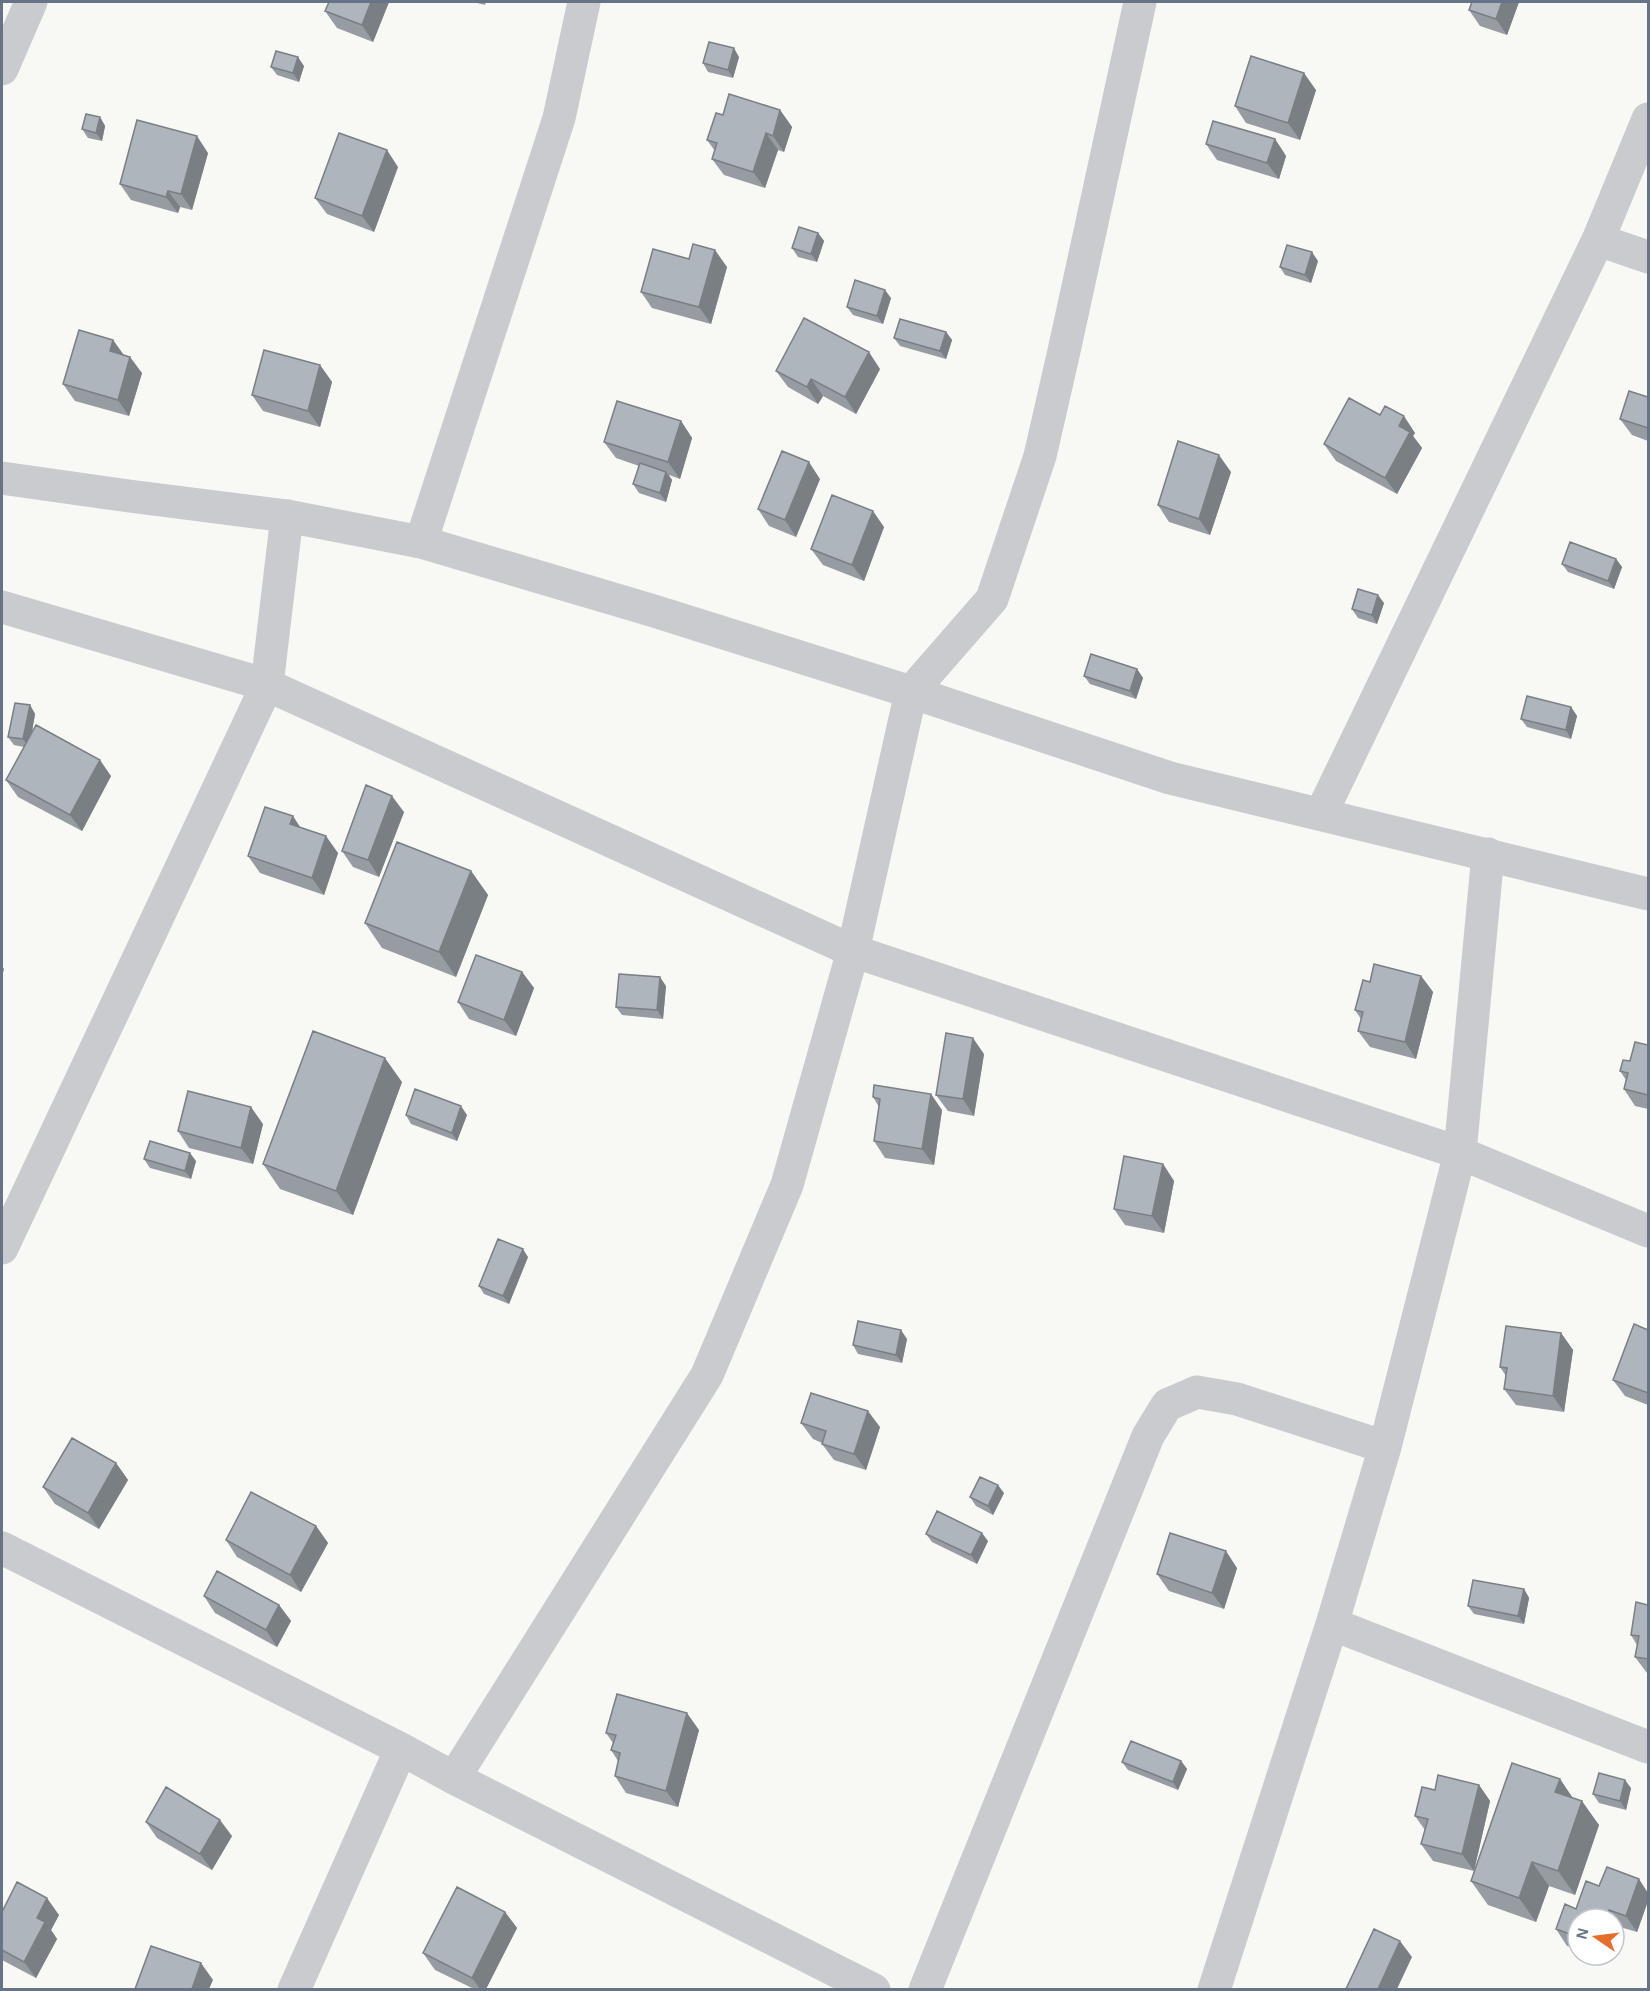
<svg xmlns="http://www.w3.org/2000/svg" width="1650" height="1991" font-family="'Alegreya Sans',sans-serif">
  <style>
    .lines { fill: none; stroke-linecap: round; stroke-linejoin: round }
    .minor { stroke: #c9cbcf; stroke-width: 33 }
    .tertiary { stroke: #c9cbcf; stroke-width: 33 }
    .wall { fill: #969ca2 }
    .shaded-wall { fill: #7a7f84 }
    .building { fill: #aeb5bc; stroke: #7a7f84; stroke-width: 1.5 }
  </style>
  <rect width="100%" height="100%" fill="#f8f8f5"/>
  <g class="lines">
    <path class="minor" d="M2,69L31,2
      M1598,240L1648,257
      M421,542L559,118L584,2
      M2,607L267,685L853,951L1460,1153L1648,1231
      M1321,814L1598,240L1648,119
      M2,1248L267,685L287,516
      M2,1548L401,1749L454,1778L874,1990
      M1332,1624L1648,1747
      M454,1778L707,1375L787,1185L853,951L911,692L992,599L1040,456L1064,351L1140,2
      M294,1990L401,1749
      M925,1990L1148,1436L1167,1405L1197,1392L1237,1399L1385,1447
      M1214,1990L1332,1624L1385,1447L1460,1153L1488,854"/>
    <path class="tertiary" d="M2,478L129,496L287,516L421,542L654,611L911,692L1170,778L1648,894"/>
  </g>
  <path class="wall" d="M329,2H389L373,42L337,28L325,11Z
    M473,2H486L485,5Z
    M1519,2L1507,35L1480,26L1469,10Z
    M739,57L733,78L708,72L703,63Z
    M304,66L299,82L277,75L271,67Z
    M1316,90L1300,140L1246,123L1235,106Z
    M780,110L792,127L784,152L778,150L765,188L724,175L712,159L715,151L707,140L723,115Z
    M100,117L105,126L102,141L88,138L82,129Z
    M1275,139L1286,156L1279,179L1217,160L1206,144Z
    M208,153L192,210L180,207L178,213L131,200L120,184Z
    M398,167L374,232L327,214L315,198Z
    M818,233L824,241L817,262L798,257L792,248Z
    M689,259L727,267L711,324L652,308L641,292Z
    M1318,261L1311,283L1285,275L1280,267Z
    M891,298L883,324L853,315L847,307Z
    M946,332L952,340L946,359L900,346L894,338Z
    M113,340L124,355L142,373L129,416L75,401L63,384Z
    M320,365L332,382L320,427L263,411L252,395Z
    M880,369L856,414L823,396L818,404L788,387L776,371Z
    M1648,397V441L1632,435L1620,419Z
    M1380,415L1415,433L1413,436L1422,448L1397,494L1336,461L1324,444Z
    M681,421L692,438L680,479L669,475L672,480L666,502L639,493L633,484L639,466L616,458L604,442Z
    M1231,472L1210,535L1169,522L1158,505Z
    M820,479L796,537L769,526L758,509Z
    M884,527L864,581L823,565L811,549Z
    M1616,559L1622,567L1614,589L1568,572L1562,564Z
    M1384,603L1377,624L1358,618L1352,609Z
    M1137,669L1143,678L1136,699L1090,684L1084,676Z
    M30,705L35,714L32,733L111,776L82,831L18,797L6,780L24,747L14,745L8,737Z
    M1571,707L1577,716L1571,739L1527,727L1521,719Z
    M404,812L379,877L353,867L342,851Z
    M301,828L338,853L324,895L260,873L248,856Z
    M471,871L488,895L456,977L382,948L365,923Z
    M522,972L534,988L516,1036L469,1019L458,1002Z
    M1421,976L1433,992L1416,1059L1370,1047L1358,1031L1361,1019L1355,1010L1370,982Z
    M666,986L663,1019L622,1015L616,1007Z
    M1648,1045V1109L1635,1106L1624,1089L1626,1080L1620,1071Z
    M984,1054L974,1116L948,1111L936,1095Z
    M402,1082L353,1215L280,1189L263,1164Z
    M873,1097L942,1110L934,1165L885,1158L874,1141L879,1107Z
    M406,1115H467L457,1141L411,1124Z
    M263,1124L253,1164L189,1148L178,1131Z
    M144,1159L196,1161L191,1179L150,1168Z
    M1163,1164L1174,1181L1164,1233L1125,1225L1114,1209Z
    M528,1257L509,1304L484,1294L479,1286Z
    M1648,1330V1405L1625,1396L1613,1380Z
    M1561,1333L1573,1350L1564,1412L1516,1405L1504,1389L1506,1376L1500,1367Z
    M907,1339L902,1363L858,1354L853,1345Z
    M801,1423L880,1427L866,1470L834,1460L822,1444V1443L813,1439Z
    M116,1463L128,1480L99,1529L55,1504L43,1487Z
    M1004,1493L993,1515L976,1506L970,1497Z
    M316,1526L328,1543L301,1592L237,1557L226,1540Z
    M926,1534L988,1541L977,1564L932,1542Z
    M1237,1568L1224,1609L1169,1591L1157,1574Z
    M1524,1589L1529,1598L1524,1624L1474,1614L1468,1606Z
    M204,1596L279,1605L291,1621L277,1647L215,1613Z
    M1648,1605V1673H1647L1635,1657L1637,1645L1631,1635Z
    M699,1730L678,1807L626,1793L615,1776L618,1761L611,1750L613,1743L606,1733Z
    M1181,1761L1187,1769L1178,1790L1128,1770L1122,1762Z
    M1560,1779L1572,1798L1599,1825L1575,1895L1549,1886L1536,1922L1488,1905L1471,1881Z
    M1479,1785L1490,1801L1474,1871L1433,1861L1421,1844L1425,1830L1415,1816L1435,1790Z
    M1631,1788L1626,1810L1599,1803L1593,1794Z
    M146,1822L232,1836L212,1870L157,1838Z
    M1599,1886L1648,1893V1901L1637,1932L1620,1927L1578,1919V1949L1567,1946L1556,1929Z
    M2,1912L59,1915L51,1930L57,1939L36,1978L2,1960Z
    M505,1912L517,1928L486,1989H474L435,1970L423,1953Z
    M1594,1955H1610L1608,1960Z"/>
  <path class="shaded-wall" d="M371,2H389L373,42L362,25Z
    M1502,2H1519L1507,35L1496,19Z
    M734,48L739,57L733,78L728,70Z
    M298,57L304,66L299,82L293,73Z
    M1304,73L1316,90L1300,140L1288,123Z
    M780,110L792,127L784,152L773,136Z
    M100,117L105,126L102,141L96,133Z
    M766,133L778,150L765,188L753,172Z
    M197,136L208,153L192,210L181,194Z
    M1275,139L1286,156L1279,179L1267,163Z
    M387,150L398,167L374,232L362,216Z
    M168,191L180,207L178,213L166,197Z
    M818,233L824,241L817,262L811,254Z
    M715,250L727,267L711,324L699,307Z
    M1312,252L1318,261L1311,283L1305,275Z
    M885,290L891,298L883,324L877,316Z
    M946,332L952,340L946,359L940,351Z
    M113,340L124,356L110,351Z
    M869,352L880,369L856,414L845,397Z
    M130,357L142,373L129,416L118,400Z
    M320,365L332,382L320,427L308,411Z
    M811,379L823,396L818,404L807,387Z
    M1404,416L1415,433L1413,436L1422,448L1397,494L1385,478L1399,426Z
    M681,421L692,438L680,479L668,462Z
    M1219,455L1231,472L1210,535L1199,519Z
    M809,462L820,479L796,537L785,520Z
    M666,472L672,480L666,502L660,493Z
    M873,511L884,527L864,581L852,565Z
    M1616,559L1622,567L1614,589L1608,581Z
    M1378,595L1384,603L1377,624L1372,615Z
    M1137,669L1143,678L1136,699L1130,691Z
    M30,705L35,714L29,747L23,739Z
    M1571,707L1577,716L1571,739L1566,730Z
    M100,760L111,776L82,831L70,815Z
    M392,796L404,812L379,877L368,860Z
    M293,816L304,833L290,824Z
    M326,836L338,853L324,895L312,878Z
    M471,871L488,895L456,977L439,952Z
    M2,966L4,969L2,977Z
    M522,972L534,988L516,1036L504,1020Z
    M1421,976L1433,992L1416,1059L1405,1042Z
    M660,977L666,986L663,1019L657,1010Z
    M973,1038L984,1054L974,1116L963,1099Z
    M385,1058L402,1082L353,1215L336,1191Z
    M931,1094L942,1110L934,1165L922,1149Z
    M461,1106L467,1115L457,1141L452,1133Z
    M251,1107L263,1124L253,1164L241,1148Z
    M190,1153L196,1161L191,1179L185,1171Z
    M1163,1164L1174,1181L1164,1233L1152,1216Z
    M523,1249L528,1257L509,1304L503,1296Z
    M901,1330L907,1339L902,1363L896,1355Z
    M1561,1333L1573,1350L1564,1412L1553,1396Z
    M868,1411L880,1427L866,1470L854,1454Z
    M116,1463L128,1480L99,1529L88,1513Z
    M998,1485L1004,1493L993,1515L988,1506Z
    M316,1526L328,1543L301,1592L290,1575Z
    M982,1533L988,1541L977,1564L971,1555Z
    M1226,1551L1237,1568L1224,1609L1212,1593Z
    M1524,1589L1529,1598L1524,1624L1518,1616Z
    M279,1605L291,1621L277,1647L266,1630Z
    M687,1713L699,1730L678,1807L666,1791Z
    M1181,1761L1187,1769L1178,1790L1173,1782Z
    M1560,1779L1577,1804L1555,1792Z
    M1625,1780L1631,1788L1626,1810L1620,1801Z
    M1479,1785L1490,1801L1474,1871L1462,1854Z
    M1582,1801L1599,1825L1575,1895L1558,1871Z
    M220,1820L232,1836L212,1870L200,1854Z
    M1532,1862L1549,1886L1536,1922L1519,1898Z
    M1639,1879L1648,1893V1901L1637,1932L1626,1916Z
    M47,1898L59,1915L51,1930L57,1939L36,1978L24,1962L37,1918Z
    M1609,1910L1620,1927L1614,1944V1919H1606Z
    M505,1912L517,1928L486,1989H480L472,1978Z
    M1400,1941L1412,1957L1397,1989H1378Z
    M1605,1955H1610L1608,1960Z
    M201,1963L213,1980L209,1989H192Z"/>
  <path class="building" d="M329,2H371L362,25L325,11Z
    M1472,2H1502L1496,19L1469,10Z
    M709,42L734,48L728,70L703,63Z
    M276,51L298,57L293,73L271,67Z
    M1251,56L1304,73L1288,123L1235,106Z
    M729,94L780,110L773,136L766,133L753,172L712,159L717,143L707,140L716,113L723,115Z
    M86,114L100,117L96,133L82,129Z
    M137,120L197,136L181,194L168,191L166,197L120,184Z
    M1213,121L1275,139L1267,163L1206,144Z
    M339,133L387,150L362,216L315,198Z
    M799,227L818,233L811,254L792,248Z
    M693,244L715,250L699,307L641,292L653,249L689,259Z
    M1287,245L1312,252L1305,275L1280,267Z
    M855,280L885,290L877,316L847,307Z
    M804,318L869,352L845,397L811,379L807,387L776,371Z
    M900,319L946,332L940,351L894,338Z
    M79,330L113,340L110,351L130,357L118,400L63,384Z
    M264,350L320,365L308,411L252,395Z
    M1629,391L1648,397V428L1620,419Z
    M1349,398L1380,415L1385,406L1404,416L1399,426L1410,432L1385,478L1324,444Z
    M617,401L681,421L668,462L604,442Z
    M1178,441L1219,455L1199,519L1158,505Z
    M782,451L809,462L785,520L758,509Z
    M640,463L666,472L660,493L633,484Z
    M832,495L873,511L852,565L811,549Z
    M1570,542L1616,559L1608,581L1562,564Z
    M1358,589L1378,595L1372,615L1352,609Z
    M1091,654L1137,669L1130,691L1084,676Z
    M1527,696L1571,707L1566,730L1521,719Z
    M15,703L30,705L23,739L8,737Z
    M36,725L100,760L70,815L6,780Z
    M366,785L392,796L368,860L342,851Z
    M265,807L293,816L290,824L326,836L312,878L248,856Z
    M397,842L471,871L439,952L365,923Z
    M476,955L522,972L504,1020L458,1002Z
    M1374,964L1421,976L1405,1042L1358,1031L1363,1012L1355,1010L1363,980L1370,982Z
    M619,974L660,977L657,1010L616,1007Z
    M313,1031L385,1058L336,1191L263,1164Z
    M946,1033L973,1038L963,1099L936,1095Z
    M1635,1042L1648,1045V1095L1624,1089L1628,1073L1620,1071L1623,1060L1630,1061Z
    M874,1085L931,1094L922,1149L874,1141L880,1099L873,1097Z
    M415,1089L461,1106L452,1133L406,1115Z
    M188,1091L251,1107L241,1148L178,1131Z
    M150,1141L190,1153L185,1171L144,1159Z
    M1124,1156L1163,1164L1152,1216L1114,1209Z
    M498,1239L523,1249L503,1296L479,1286Z
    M858,1321L901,1330L896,1355L853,1345Z
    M1634,1324L1648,1330V1393L1613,1380Z
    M1506,1326L1561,1333L1553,1396L1504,1389L1507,1368L1500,1367Z
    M811,1393L868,1411L854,1454L822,1444L826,1431L801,1423Z
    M72,1438L116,1463L88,1513L43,1487Z
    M980,1477L998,1485L988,1506L970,1497Z
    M251,1492L316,1526L290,1575L226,1540Z
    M937,1511L982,1533L971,1555L926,1534Z
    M1170,1533L1226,1551L1212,1593L1157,1574Z
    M217,1571L279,1605L266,1630L204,1596Z
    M1473,1580L1524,1589L1518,1616L1468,1606Z
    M1636,1602L1648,1605V1659L1635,1657L1639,1636L1631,1635Z
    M617,1694L687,1713L666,1791L615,1776L620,1753L611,1750L616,1735L606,1733Z
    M1131,1741L1181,1761L1173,1782L1122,1762Z
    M1512,1763L1560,1779L1555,1792L1582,1801L1558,1871L1532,1862L1519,1898L1471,1881Z
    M1599,1773L1625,1780L1620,1801L1593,1794Z
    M1438,1775L1479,1785L1462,1854L1421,1844L1428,1819L1415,1816L1422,1787L1435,1790Z
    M166,1787L220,1820L200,1854L146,1822Z
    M1607,1867L1639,1879L1626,1916L1609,1910L1606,1919H1578V1937L1556,1929L1565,1904L1576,1909L1586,1881L1599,1886Z
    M17,1882L47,1898L37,1918L45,1922L24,1962L2,1950V1912Z
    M457,1887L505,1912L472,1978L423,1953Z
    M1374,1929L1400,1941L1378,1989H1346Z
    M151,1946L201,1963L192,1989H135Z"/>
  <rect width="1650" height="1991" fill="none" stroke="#677487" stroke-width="6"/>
  <g transform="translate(1596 1937) rotate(284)"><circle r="28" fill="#ffffff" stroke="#c2c7cf" stroke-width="1.5"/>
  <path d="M0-4.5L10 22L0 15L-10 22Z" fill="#e66e28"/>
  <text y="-9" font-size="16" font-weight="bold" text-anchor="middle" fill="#677487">N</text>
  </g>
</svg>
